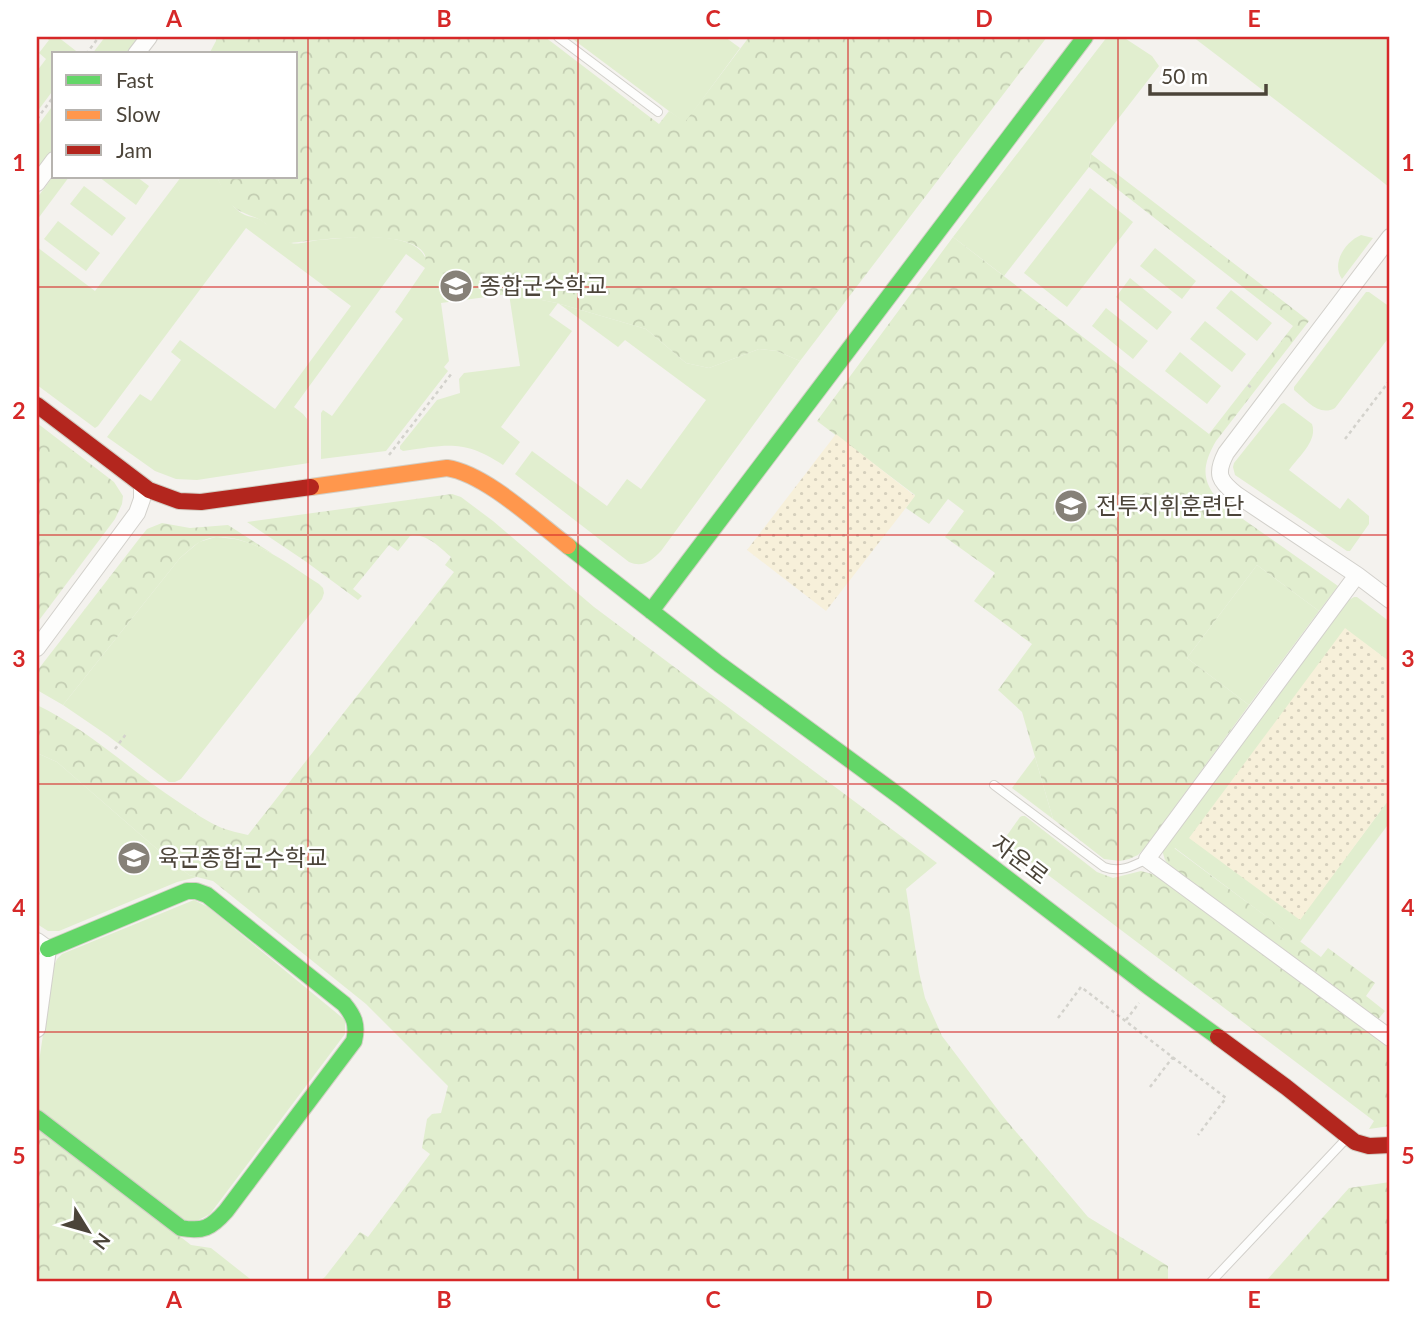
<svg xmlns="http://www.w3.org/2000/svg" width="1427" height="1319" font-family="Lato,'Noto Sans KR',sans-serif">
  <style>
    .grass { fill: #e1eecf }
    .forest { fill: url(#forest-crowns) }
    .sand { fill: url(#sand-dots) }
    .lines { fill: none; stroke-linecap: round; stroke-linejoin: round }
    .lane-casing { stroke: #d2d0cb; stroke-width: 10 }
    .street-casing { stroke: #d2d0cb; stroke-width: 18 }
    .fast-casing { stroke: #d3cfc5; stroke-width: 18 }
    .slow-casing { stroke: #d3cfc5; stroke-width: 18 }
    .jam-casing { stroke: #d3cfc5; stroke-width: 18 }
    .path { stroke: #d3d2cc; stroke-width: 2.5; stroke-dasharray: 3.5 3.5; stroke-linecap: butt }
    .lane { stroke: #fdfdfc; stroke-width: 8 }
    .street { stroke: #fdfdfc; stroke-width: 16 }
    .fast { stroke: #63d668; stroke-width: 16 }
    .slow { stroke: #ff974d; stroke-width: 16 }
    .jam { stroke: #b3261e; stroke-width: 16 }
    .grid { fill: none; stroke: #d62828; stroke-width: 2; stroke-opacity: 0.55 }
    .labels { text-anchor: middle; stroke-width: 5; stroke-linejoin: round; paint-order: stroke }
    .poi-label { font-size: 23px; fill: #4b4439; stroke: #fff; text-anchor: start }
    .street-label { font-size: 23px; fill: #4b4439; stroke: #fff }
    .neatline { fill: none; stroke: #d62828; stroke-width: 2.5 }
    .grid-label { font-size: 23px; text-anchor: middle; font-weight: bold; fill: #d62828 }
  </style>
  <defs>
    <pattern id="forest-crowns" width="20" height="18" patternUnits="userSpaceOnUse" patternTransform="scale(1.75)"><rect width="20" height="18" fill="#e1eecf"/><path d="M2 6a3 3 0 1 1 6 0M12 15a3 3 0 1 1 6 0" fill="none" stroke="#c3cdb2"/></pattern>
    <pattern id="sand-dots" width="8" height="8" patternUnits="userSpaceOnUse" patternTransform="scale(1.75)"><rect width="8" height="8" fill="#f7f0da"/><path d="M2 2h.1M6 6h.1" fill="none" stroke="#d5cfbc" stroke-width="1.8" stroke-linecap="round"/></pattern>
  </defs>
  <rect width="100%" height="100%" fill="#f4f2ee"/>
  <path class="grass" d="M45,37H58L80,54H54V89L37,112V71L46,59L39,53L49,40Z
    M105,37H140L127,54H92Z
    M570,37H725L740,48L685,123Z
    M1107,37H1123L1152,56L1159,66L1091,154L1089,167L1004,276L953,237Z
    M1193,37H1390V188L1379,179Z
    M54,104V149L37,172V127Z
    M54,175V177H69L37,220V198Z
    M99,177H137L149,186L136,205Z
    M181,177H217C224,191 230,208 245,215C252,218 259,217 265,223C273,229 281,240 291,243C298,245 310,241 318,240C344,238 412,229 425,257L511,294L557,303L646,329L686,363L709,368L759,349L777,351L800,361L661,551C651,561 643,568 629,562L515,474L532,451L607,506L627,479L641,489L706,400L625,340L618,347L558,303L549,315L572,331L501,427L520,442L503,465C464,439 447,445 403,451L400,449V446L437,400L460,393L459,379L464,373L520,366L509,294L441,303L449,361L444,367L448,371L386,451L321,459V413L323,410L332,416L403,319L395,312L425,268L406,254L294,407L303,414L307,419L309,463L197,480L176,479L155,471L107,437L140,394L151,401L181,360L171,352L180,340L275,409L351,306L246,228L98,426L95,428L37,385V247L95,291Z
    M84,186L126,218L112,236L70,204Z
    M1090,188L1133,222L1067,307L1024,273Z
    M58,221L100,253L86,271L44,239Z
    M1361,235L1373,238L1342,279C1331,263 1345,242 1361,235Z
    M1155,248L1196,281L1182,299L1140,266Z
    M1130,278L1172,312L1157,330L1116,297Z
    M1231,290L1272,323L1257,341L1216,308Z
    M1366,292H1369L1390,307V336L1335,408C1319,417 1306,400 1294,390V387Z
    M1106,308L1148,341L1133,359L1092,326Z
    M1205,321L1246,354L1232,372L1190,339Z
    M1180,352L1221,386L1207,404L1165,371Z
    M1284,403L1312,424C1318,441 1298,457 1289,470L1340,509L1348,498L1369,516V524L1350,551H1347L1235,475L1233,467L1234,463L1281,404Z
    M216,537C223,538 232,538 239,540C268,547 294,568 319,584L323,588L324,593L322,599L181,779L175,782H169L107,735L63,705L180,558L199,542Z
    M1257,565L1319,611L1249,705L1187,658Z
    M1354,597H1357L1390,622V662L1345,629L1300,919L1390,798V822L1300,942L1175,848L1165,860L1162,850L1164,842L1349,600Z
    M37,753L57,762L165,856L189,875L197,877L177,882L59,931H48L37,924Z
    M1035,757L1053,819L1012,788Z
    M194,900L208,907L345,1020V1034L210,1214L191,1224L37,1112V1075L53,968L57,959L62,954Z"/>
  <path class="forest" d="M216,37H545L659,124L669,111L685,122L749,37H1047L800,361L777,351L759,349L709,368L686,363L646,329L557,303L510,294L425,268C425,262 427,256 423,252C404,228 319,240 291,243L280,242L273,238C267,212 244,220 230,203C224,196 221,185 217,177H296V54H209L216,41Z
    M1091,154L1309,321L1216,441C1201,467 1201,483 1223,505L1338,586L1319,611L1257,565L1187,658L1249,705L1145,848L1138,855L1129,859L1120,861L1104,859L1053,819L1022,712L998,690L1032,644L974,601L995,573L945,537L964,511L948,499L929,524L906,508L915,495L817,421L953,237L1209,434L1293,326L1089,167Z
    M37,423L114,482L123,496L122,504L115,519L37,623Z
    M452,494L461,497L493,521L594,607L937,863L906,889L919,972L925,998L942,1036L1001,1114L1088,1217L1168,1266V1282H318L325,1277L360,1232L368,1237L430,1154L422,1148L427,1119L432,1114L441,1113L448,1086L366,1004L213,881L189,875L165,856L57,762L37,753V705C89,730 132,772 180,803C194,812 207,822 222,828C230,831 240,833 248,835L454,572L445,565L451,557C439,547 427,533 410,536L398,551L389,545L353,589L362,596L358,600L305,561L247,522Z
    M162,523L190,528L228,525L273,554C251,543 222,529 198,543C192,547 186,553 180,558L63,705L37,690V671L139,539L147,529Z
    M1022,816H1025L1097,872L1113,878L1141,871L1159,876L1390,1046V1126L1369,1129L1374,1121L1003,841L1020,817Z
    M1174,848L1321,957L1328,948L1375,983L1366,996L1385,1011L1376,1022L1172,869L1165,860Z
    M37,1125L191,1245L211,1248L254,1282H37Z
    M1390,1182V1282H1265L1349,1188Z"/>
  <path class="sand" d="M836,434L915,496L826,611L747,550Z
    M1345,628L1390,662V798L1300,920L1189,838Z"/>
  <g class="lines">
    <defs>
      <path id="lane" d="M558,37L658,112
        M994,785L1104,867C1120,873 1133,866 1147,859
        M1211,1282L1346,1139"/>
      <path id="street" d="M136,54L149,37
        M37,183L54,160
        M1390,237L1226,453C1215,474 1219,481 1237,495L1357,575L1390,600
        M1357,575L1147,859L1390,1038
        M37,648L137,513L142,499V486
        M37,941L48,949L37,1029"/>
      <path id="fast" d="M568,546L719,664L902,798L1149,987L1218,1037
        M651,611L1085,37
        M37,1118L181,1228C203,1232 211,1228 226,1211L354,1041C358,1025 354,1016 344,1004L207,895L196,891H187L48,949"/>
      <path id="slow" d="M311,487L447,468C486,474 536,522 568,546"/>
      <path id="jam" d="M37,405L149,490L179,501L201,502L311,487
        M1218,1037L1286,1087L1355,1142L1369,1146L1390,1145"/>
    </defs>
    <use href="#lane" class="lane-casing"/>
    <use href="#street" class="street-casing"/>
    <use href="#fast" class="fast-casing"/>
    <use href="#slow" class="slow-casing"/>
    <use href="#jam" class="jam-casing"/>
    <path class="path" d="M86,54L99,37
      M37,119L54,96
      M1248,385L1253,389
      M1345,439L1390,380
      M389,455L452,373
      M115,749L126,734
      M1058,1018L1081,987L1226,1098L1198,1135
      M1126,1020L1139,1003
      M1150,1087L1173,1057"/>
    <use href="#lane" class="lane"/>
    <use href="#street" class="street"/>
    <use href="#fast" class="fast"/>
    <use href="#slow" class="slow"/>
    <use href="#jam" class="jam"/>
  </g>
  <path class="grid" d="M308,37V1282M578,37V1282M848,37V1282M1118,37V1282M37,287H1390M37,535H1390M37,784H1390M37,1032H1390"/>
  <defs>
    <symbol id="university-disc" viewBox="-11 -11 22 22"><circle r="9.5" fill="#868178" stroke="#fff"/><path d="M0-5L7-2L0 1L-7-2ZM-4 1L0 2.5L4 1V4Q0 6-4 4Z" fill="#fff"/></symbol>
  </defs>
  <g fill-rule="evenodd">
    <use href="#university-disc" x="437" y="267" width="38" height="38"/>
    <use href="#university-disc" x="1052" y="487" width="38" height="38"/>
    <use href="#university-disc" x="115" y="839" width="38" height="38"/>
  </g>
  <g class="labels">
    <g class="poi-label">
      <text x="480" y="294">종합군수학교</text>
      <text x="1096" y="514">전투지휘훈련단</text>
      <text x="158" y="866">육군종합군수학교</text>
    </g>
    <g class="street-label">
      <text transform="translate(1020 860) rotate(37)" y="8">자운로</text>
    </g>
  </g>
  <rect width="1427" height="1319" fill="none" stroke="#ffffff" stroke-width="77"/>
  <rect x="52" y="52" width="245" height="126" fill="#ffffff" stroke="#b7b4b0" stroke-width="2"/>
  <rect x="66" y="75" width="35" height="10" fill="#63d668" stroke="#b7b4b0" stroke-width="2"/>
  <text x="116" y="88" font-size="21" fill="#4b4439">Fast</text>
  <rect x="66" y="110" width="35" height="10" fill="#ff974d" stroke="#b7b4b0" stroke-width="2"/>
  <text x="116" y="122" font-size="21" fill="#4b4439">Slow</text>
  <rect x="66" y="145" width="35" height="10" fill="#b3261e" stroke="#b7b4b0" stroke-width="2"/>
  <text x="116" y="158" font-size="21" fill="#4b4439">Jam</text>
  <g transform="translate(88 1231) rotate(127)" stroke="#ffffff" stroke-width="5" paint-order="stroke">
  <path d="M0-5L12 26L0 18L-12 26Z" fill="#4b4439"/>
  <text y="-10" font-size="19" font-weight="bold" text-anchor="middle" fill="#4b4439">N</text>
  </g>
  <path d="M1150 84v10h116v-10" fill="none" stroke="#4b4439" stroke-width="3.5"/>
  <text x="1161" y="84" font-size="21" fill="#4b4439" stroke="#ffffff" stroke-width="5" paint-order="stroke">50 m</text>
  <rect x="38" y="38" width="1350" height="1242" class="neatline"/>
  <g class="grid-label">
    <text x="174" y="27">A</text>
    <text x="444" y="27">B</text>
    <text x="713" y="27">C</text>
    <text x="984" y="27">D</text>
    <text x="1254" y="27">E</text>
    <text x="19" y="171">1</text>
    <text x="1408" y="171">1</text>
    <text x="19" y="419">2</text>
    <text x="1408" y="419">2</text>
    <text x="19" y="667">3</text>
    <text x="1408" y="667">3</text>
    <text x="19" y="916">4</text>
    <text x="1408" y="916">4</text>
    <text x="19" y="1164">5</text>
    <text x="1408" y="1164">5</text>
    <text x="174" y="1308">A</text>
    <text x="444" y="1308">B</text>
    <text x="713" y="1308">C</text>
    <text x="984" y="1308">D</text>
    <text x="1254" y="1308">E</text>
  </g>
</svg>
